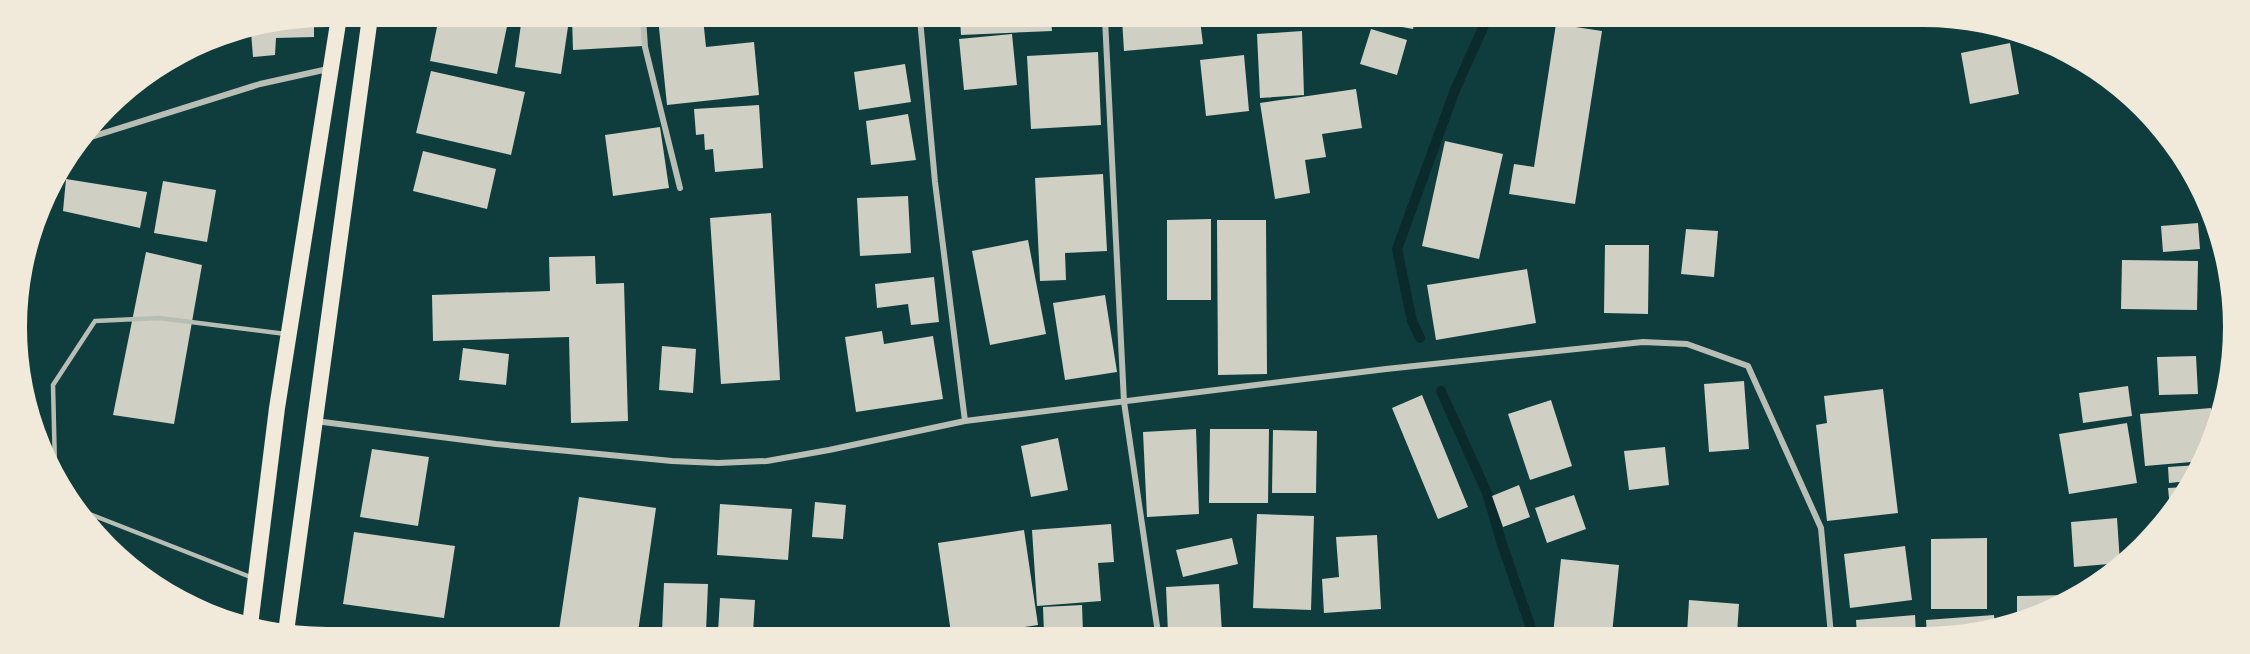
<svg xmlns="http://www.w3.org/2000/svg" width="2250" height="654" font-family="Manrope,sans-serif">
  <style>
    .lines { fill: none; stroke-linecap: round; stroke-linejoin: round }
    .stream { stroke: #0a2a2b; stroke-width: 10 }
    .building { fill: #cfcfc3 }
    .service { stroke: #b8beb3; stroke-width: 4.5 }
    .minor { stroke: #b8beb3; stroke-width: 6 }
    .trunk { stroke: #f1e9da; stroke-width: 16 }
  </style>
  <rect width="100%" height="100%" fill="#0f3d3e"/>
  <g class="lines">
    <path class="stream" d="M1420,338L1412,321L1397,249L1455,90L1486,21
      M1441,391L1487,493L1502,544L1533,634"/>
  </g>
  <path class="building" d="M439,17H509L497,74L430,61Z
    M522,17L569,20L561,74L515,67Z
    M572,17L642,18L643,46L573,50Z
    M658,18H703L706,47L754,42L759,95L667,105Z
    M314,19V37L276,38L275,55L253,57L251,32Z
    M960,19H1051L1052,31L961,35Z
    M1122,19L1200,20L1203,44L1124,51Z
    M1392,20H1415L1413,29L1391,25Z
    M1556,24L1602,31L1575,204L1509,194L1514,164L1534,167Z
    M1371,29L1407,40L1397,75L1360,64Z
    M1302,31L1304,95L1260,98L1257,34Z
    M1012,34L1017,85L964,90L959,39Z
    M2010,43L2019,94L1970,104L1961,53Z
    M1098,52L1101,125L1031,129L1027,56Z
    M1244,55L1249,111L1206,116L1200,60Z
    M905,64L911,102L859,110L854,72Z
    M431,71L525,92L511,155L416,133Z
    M1356,89L1362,128L1322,134L1326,157L1305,160L1310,193L1275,199L1260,103Z
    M759,105L763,168L715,172L713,149L705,150L704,134L696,135L694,109Z
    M908,114L916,160L871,165L866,121Z
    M660,127L669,188L613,196L605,135Z
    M1445,141L1503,154L1479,259L1422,246Z
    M423,151L496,169L487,209L413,191Z
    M1103,174L1107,251L1065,253L1066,280L1040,281L1035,178Z
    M66,179L147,192L140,228L63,211Z
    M163,181L216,190L207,242L154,233Z
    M908,196L911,253L860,256L857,198Z
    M771,213L780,380L721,384L710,218Z
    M1211,219V300H1167V220Z
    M1217,220H1266L1267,374L1218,375Z
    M2198,223L2200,249L2163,252L2161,226Z
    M1686,229L1718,231L1714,277L1681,274Z
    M1028,240L1046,334L990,345L972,251Z
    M1605,245H1649L1648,314L1604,313Z
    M146,252L202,265L174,424L113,415Z
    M595,256L596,284L624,283L628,421L571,423L569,337L433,341L432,295L550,291L549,257Z
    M2122,260L2198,261L2197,310L2121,309Z
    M1527,269L1536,323L1436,340L1427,285Z
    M934,277L939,322L911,325L908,304L877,308L875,284Z
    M1105,295L1117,372L1065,380L1053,303Z
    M882,331L884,344L933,336L943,399L856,412L845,337Z
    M662,346L696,349L693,393L659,390Z
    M463,348L509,354L506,385L459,380Z
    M2196,356L2198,394L2159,395L2157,357Z
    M1744,381L1749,449L1709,452L1704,384Z
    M2128,386L2132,416L2083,423L2079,393Z
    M1883,389L1898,513L1827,521L1816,425L1827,423L1824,396Z
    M1422,395L1468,507L1438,519L1392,408Z
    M1551,400L1572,466L1530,480L1508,414Z
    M2211,408L2213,429L2203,461L2145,466L2140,414Z
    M2127,423L2137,483L2069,494L2059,434Z
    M1196,429L1199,514L1147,517L1143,432Z
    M1210,429H1269L1268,503H1209Z
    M1273,430L1317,431L1316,493H1272Z
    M1058,438L1068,490L1031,497L1021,446Z
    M1665,447L1669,485L1629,490L1624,451Z
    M372,449L429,457L418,526L360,517Z
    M2198,465V469L2189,481L2169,483L2168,467Z
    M1519,485L1530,517L1503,527L1492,496Z
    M2185,487L2171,507L2170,508L2168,488Z
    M1574,495L1586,529L1547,543L1535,508Z
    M579,497L656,508L638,632L559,630Z
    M815,502L846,505L843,539L812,537Z
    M720,504L792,509L788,560L717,555Z
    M1257,514L1314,516L1311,610L1253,608Z
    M2117,518L2120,563L2074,567L2071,522Z
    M1111,524L1114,562L1098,563L1101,601L1037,606L1032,530Z
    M1024,530L1038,625L985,633H951L938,543Z
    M354,532L455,546L444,618L343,604Z
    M1377,535L1381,609L1324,613L1322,579L1339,577L1336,537Z
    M1232,538L1238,564L1183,577L1176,550Z
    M1987,538V609H1931V539Z
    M1905,546L1912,600L1850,608L1844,554Z
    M1561,559L1619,565L1612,634H1553Z
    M664,583L708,584L706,632H662Z
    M1219,584L1222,633H1168L1166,587Z
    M2065,595V602L2060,606L2017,618V596Z
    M720,598L755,600L753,633L718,632Z
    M1689,600L1739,604L1737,634H1687Z
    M1082,605L1083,633H1044L1043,607Z
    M1915,615L1916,635H1857L1856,620Z
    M1994,615L1995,625L1963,635H1927L1926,620Z"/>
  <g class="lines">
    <path class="service" d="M253,578L87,513L55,468L53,385L95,321L159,318L286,334"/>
    <path class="minor" d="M643,18L645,47L680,188
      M920,19L935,182L965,421
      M1105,19L1124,402L1158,633
      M88,138L260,84L328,69
      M315,421L496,444L672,461L718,463L767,461L829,450L965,421L1386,369L1643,342L1687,344L1748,366L1821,528L1831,635"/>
    <path class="trunk" d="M250,625L277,408L339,17
      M286,632L370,17"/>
  </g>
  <path d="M0 0H2250V654H0ZM327 27H1923A300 300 0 0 1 2223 327V327A300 300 0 0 1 1923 627H327A300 300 0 0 1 27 327V327A300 300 0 0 1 327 27Z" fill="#f1e9da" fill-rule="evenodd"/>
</svg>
